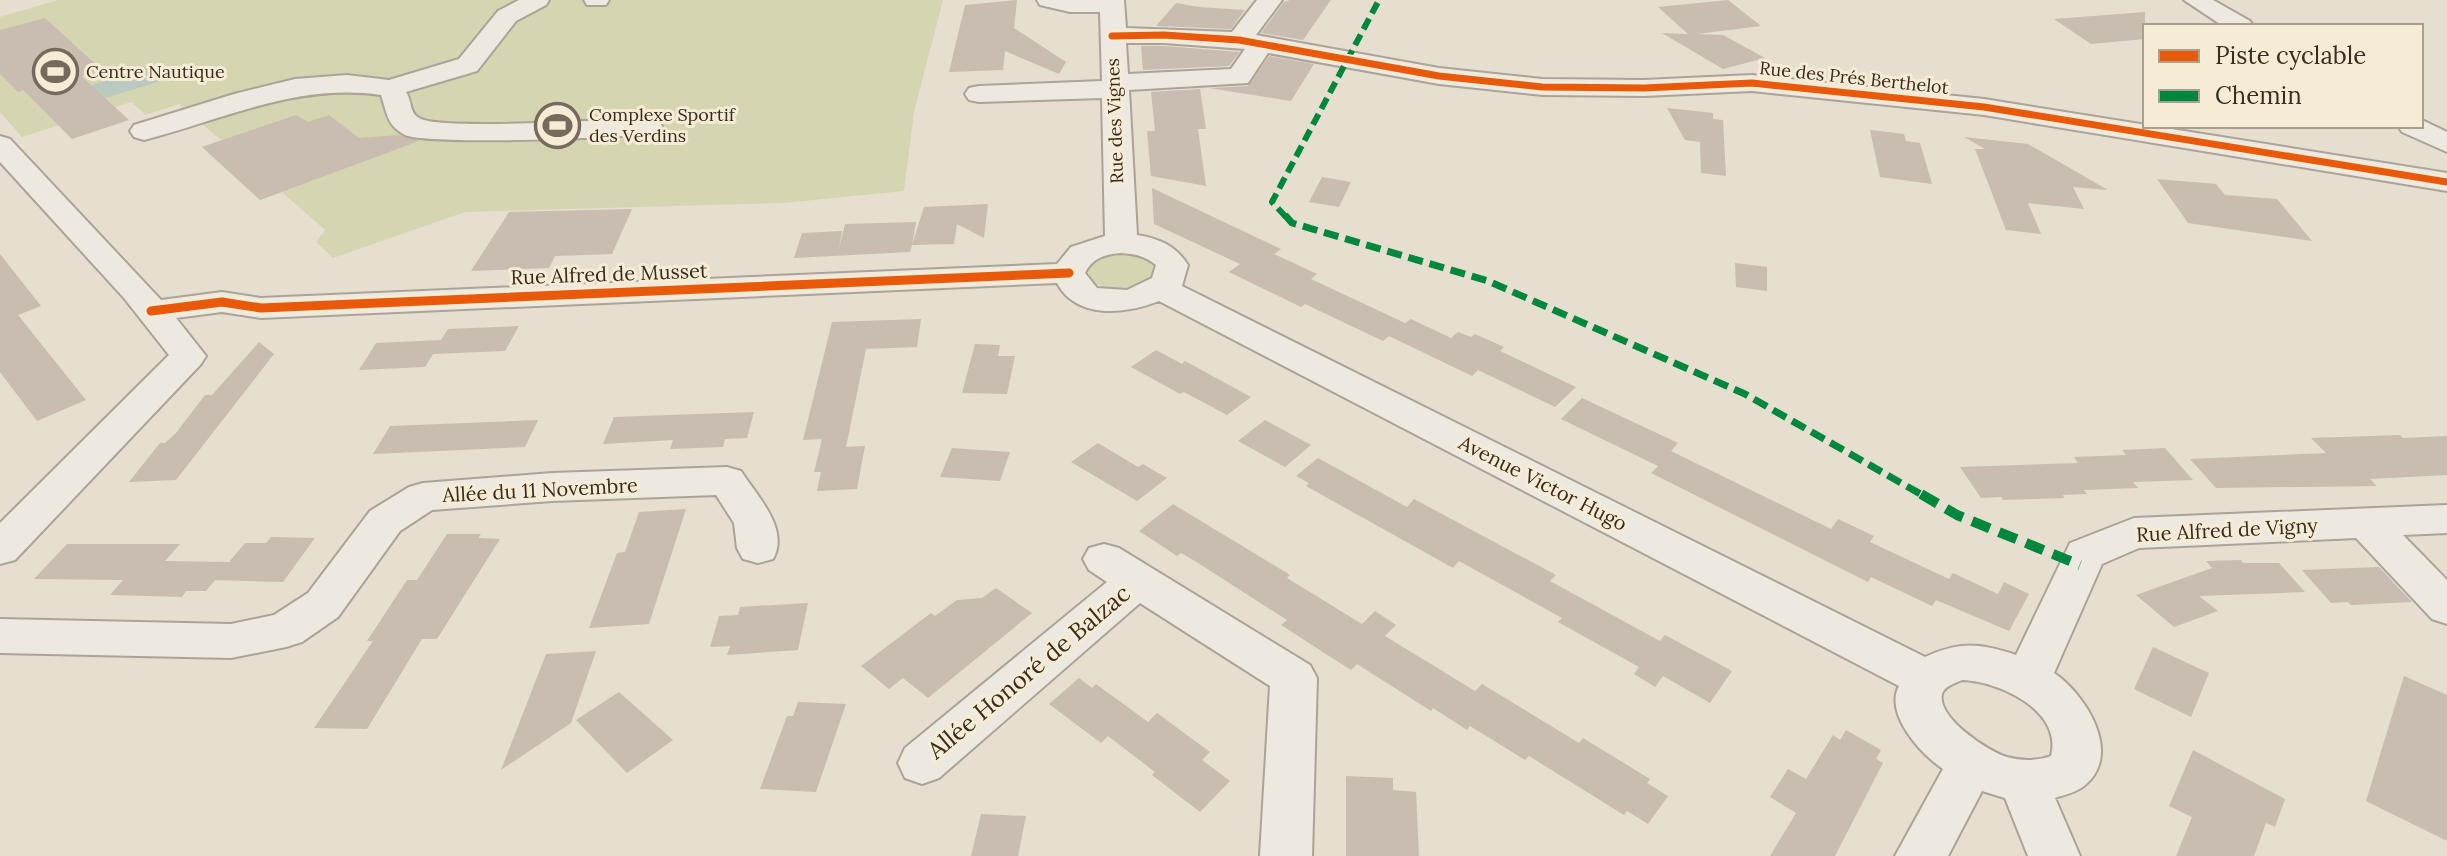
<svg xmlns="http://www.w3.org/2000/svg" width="2447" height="856" font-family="Lora,serif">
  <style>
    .green { fill: #d6d5b1 }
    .water { fill: #bacac0 }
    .building { fill: #c9bcb0 }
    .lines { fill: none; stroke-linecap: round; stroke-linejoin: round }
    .minor-casing { stroke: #aba397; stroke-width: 4 }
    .minor { fill: #eee9e0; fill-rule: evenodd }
    .quiet-far2 { stroke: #00873e; stroke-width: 6; stroke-dasharray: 12 6; stroke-linecap: butt }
    .quiet-far1 { stroke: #00873e; stroke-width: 7; stroke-dasharray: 15 7; stroke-linecap: butt }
    .quiet { stroke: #00873e; stroke-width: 10; stroke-dasharray: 19 10; stroke-linecap: butt }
    .cycleway-far1-casing { stroke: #f6ecd5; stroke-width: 11 }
    .cycleway-casing { stroke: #f6ecd5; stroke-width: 14 }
    .cycleway-far1 { stroke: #e8590c; stroke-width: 7 }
    .cycleway { stroke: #e8590c; stroke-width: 9 }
    .labels { text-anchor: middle; stroke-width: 6; stroke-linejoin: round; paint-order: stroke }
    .far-poi-label { font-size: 18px; fill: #3a2c1f; stroke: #f6ecd5; text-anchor: start }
    .far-street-label { font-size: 18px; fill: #3a2c1f; stroke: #f6ecd5 }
    .street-label { font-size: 20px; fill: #3a2c1f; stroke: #f6ecd5 }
    .near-street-label { font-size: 24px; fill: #3a2c1f; stroke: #f6ecd5 }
  </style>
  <rect width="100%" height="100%" fill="#e6decf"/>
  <path class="green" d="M58,0H943L914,112L904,191L783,203L465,212L333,258L316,242L325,230L282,192L260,200L202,147L221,140L188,112L177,111L184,109L179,104L146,115L131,102L22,137L0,112V17Z
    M1128,250L1153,261L1155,274C1139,293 1110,293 1091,280L1087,268L1098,256Z"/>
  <path class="water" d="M155,65L170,78L74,108L59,95Z"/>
  <path class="building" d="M1017,0L1014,28L1066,62L1059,74L1005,51L1003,70L949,72L965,5Z
    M1290,0H1331L1303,40L1261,33L1284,2Z
    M1728,0L1761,26L1697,34L1723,35L1765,58L1723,69L1662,33L1688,34L1658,7Z
    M1176,3L1199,7L1245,10L1231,29L1156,26Z
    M2145,12V39L2091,44L2054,19Z
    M45,18L102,70L81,76L129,120L72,139L23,90L18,92L0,74V30Z
    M1141,46H1164L1240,52L1229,66L1143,70Z
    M1269,56L1314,64L1291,101L1209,88L1248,86Z
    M1200,89L1206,129H1198L1206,186L1151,176L1147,131H1155L1151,92Z
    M1667,108L1713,113V119L1723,120L1726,176L1701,173L1700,142L1685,140Z
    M296,115L308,122L329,115L359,138L399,135L419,141L260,200L202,147Z
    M1870,130L1904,134L1906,141L1920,143L1932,184L1880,177Z
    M1964,137L2028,144L2108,190L2073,187L2084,209L2028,203L2041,234L2006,230L1975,149H1985Z
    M1322,177L1351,182L1339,207L1309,202Z
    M2157,179L2216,184L2225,195L2277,199L2312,241L2188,223Z
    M1152,188L1281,249L1274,254L1317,274L1311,279L1405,323L1411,319L1451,338L1458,332L1471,337L1475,334L1504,347L1500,351L1576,387L1555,407L1478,370L1472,376L1389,336L1383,341L1305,304L1301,307L1229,272L1240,264L1154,224Z
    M988,204L984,238L957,224L954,244L912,245L910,252L794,258L802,233L842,231L839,249L845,224L916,222L912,245L924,207Z
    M632,209L612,254L555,256L549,268L471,271L509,212Z
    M0,254L41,306L18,315L86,400L37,421L0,372Z
    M1735,263L1767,267V291L1736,287Z
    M921,319L917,347L866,349L846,447L865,446L857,489L817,491L821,472H814L822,439L803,440L832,322Z
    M519,326L505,351L433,354L425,367L359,370L376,343L441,340L448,329Z
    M259,342L274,354L176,480L129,482L160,443H165L176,433L205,395H212Z
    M975,344L1000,345L998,356H1015L1007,394L962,393Z
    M1156,350L1182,364L1185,361L1251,397L1227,415L1184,392L1180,394L1131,367Z
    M1582,398L1678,443L1671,451L1831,529L1838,519L1874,536L1870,542L1949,579L1953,573L1998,594L2004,582L2029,594L2009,631L1936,600L1932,606L1871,577L1868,582L1651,473L1658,466L1561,419Z
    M754,412L747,438L725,439L723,447L670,449L673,440L603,444L614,417Z
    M538,420L525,447L373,454L390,426Z
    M1265,420L1311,445L1285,467L1238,441Z
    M2400,435L2403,438L2447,436V475L2370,479L2377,486L2216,488L2190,459L2326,453L2311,438Z
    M1098,443L1138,467L1143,464L1167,478L1137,501L1071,462Z
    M952,448L1010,452L1000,481L940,477Z
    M2165,448L2193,480L2133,482L2138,488L2084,490L2087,494L2063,495L2064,498L2003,500L2001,497L1981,498L1960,467L2078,463L2074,457L2126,455L2122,450Z
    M1318,458L1407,507L1414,499L1556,575L1550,581L1660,641L1665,635L1732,671L1710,703L1663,676L1655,687L1634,674L1639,667L1558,622L1562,618L1459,561L1453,568L1306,486L1309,483L1296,476Z
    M1173,504L1290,575L1287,578L1362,624L1375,611L1396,625L1385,636L1475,691L1482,684L1579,743L1583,738L1650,779L1647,783L1668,796L1648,824L1627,811L1624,815L1529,756L1525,760L1470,726L1467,730L1433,708L1431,711L1357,664L1351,670L1281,625L1287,620L1195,561L1181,553L1177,556L1139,531Z
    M686,509L649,624L589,628L617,553L625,552L639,512Z
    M447,534H481L478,538L500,539L437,639H422L367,729L314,728L373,641H367L407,580H417Z
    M271,537L315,538L283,582L215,580L221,573L206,591H186L182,597L110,595L123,580L34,579L67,544H180L165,561L229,562L245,543H266Z
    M2241,560L2243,563H2279L2305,592L2199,596L2218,611L2174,627L2136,595L2212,568L2206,561Z
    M2379,567L2412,602L2351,605L2348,602L2331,603L2302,570Z
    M996,588L1032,613L928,698L903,678L889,689L861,666L931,613L935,616L957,600L982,598Z
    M808,603L798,650L727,655L730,646L710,647L719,616L738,615L740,607Z
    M2153,647L2209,673L2191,717L2134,689Z
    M596,651L571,723L501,770L546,654Z
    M2404,676L2447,695V841L2366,801Z
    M1079,678L1092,688L1096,684L1148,722L1157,713L1210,752L1202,760L1230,781L1200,812L1152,775L1155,772L1108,736L1101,743L1049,704Z
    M619,692L673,740L627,773L576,720Z
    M798,702L846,704L816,792L760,789L787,716H793Z
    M1846,730L1881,750L1876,759L1883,763L1835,856H1770L1796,813L1770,797L1788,769L1806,779L1833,735L1840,740Z
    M2193,750L2285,799L2275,827L2266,823L2254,856H2176L2192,817L2169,806Z
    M1346,776L1393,778V790L1416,792L1419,856H1346Z
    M981,814L1026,816L1018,856H971Z"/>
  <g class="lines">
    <defs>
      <path id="minor" d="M519,0H549L546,5L516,21L477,71L406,92C412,101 409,112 419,118C439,131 613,119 648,118L658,120L662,126L658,132C629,139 426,145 405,135C386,125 387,112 381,95C296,83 225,119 144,140L134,137L130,131L134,125L234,94L295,79L347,75L389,80L459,59L498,11Z
        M584,0H609L606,5H587Z
        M1037,0H1124L1126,28L1232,32L1257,0H1282L1256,35L1439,68L1542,79L1644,80L1752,75L1984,99L2447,173V191L1984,115L1752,91L1644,96L1542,95L1439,84L1268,53L1248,83L1129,90L1137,235C1160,239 1175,245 1188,265L1182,286L1925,657C1960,641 1980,643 2016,655L2070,543L2134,518L2447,505V533L2403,535L2447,580V624L2432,619L2356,538L2139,548L2102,564L2054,673C2085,694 2124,754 2084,786C2077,792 2064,795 2055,798L2080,856H2028L2005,798L1982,791L1948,856H1895L1943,769C1921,754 1884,714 1899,686L1159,301C1126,314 1077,320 1057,283L261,318L222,312L176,318L206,356L201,364L15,560L0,564V523L169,355L124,298L0,162V136L10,139L161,300L222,292L261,298L1057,264L1071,247L1105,236L1102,98L979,102L969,100L965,94L969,88L979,86L1102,81L1100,12H1070L1040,5ZM1126,43H1164L1245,49L1231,69L1128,74ZM1121,253C1135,254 1145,256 1156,265L1152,278L1127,290L1097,288L1085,273C1092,258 1106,254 1121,253ZM1962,680C1998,681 2063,710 2051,756C2038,761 2021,761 2007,757C1988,751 1937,718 1942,694C1944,686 1956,683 1962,680Z
        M2184,0H2213L2250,21L2253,26H2223Z
        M2422,120L2447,132V152L2402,132L2398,126H2421Z
        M727,467L741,471C757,496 790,529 773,559L758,563L743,559L737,548L734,523L716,495L552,501L432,510L400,531L338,617L302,642L286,647L231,658L0,653V619L231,624L274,615L308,593L370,511L409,487L423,483L552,473Z
        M1104,544L1119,548L1310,665L1317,678L1312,856H1260L1270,686L1140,603L939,778L922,784L905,778L898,763L905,748L1107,582L1089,570L1083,559L1089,548Z"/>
    </defs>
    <use href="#minor" class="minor-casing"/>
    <use href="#minor" class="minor"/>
    <path class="quiet-far2" d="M1286,217L1272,202L1379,0"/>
    <path class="quiet-far1" d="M1285,215L1292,223L1488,281L1745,394L1924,496"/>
    <path class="quiet" d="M1921,494L1957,515L2080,565"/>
    <defs>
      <path id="cycleway-far1" d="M1112,36L1164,35L1239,40L1439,76L1542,87L1644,88L1752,83L1984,107L2447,182"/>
      <path id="cycleway" d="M151,311L222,302L261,308L1069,273"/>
    </defs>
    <use href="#cycleway-far1" class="cycleway-far1-casing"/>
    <use href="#cycleway" class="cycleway-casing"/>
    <use href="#cycleway-far1" class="cycleway-far1"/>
    <use href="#cycleway" class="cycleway"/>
  </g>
  <defs>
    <symbol id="stadium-ring" viewBox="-11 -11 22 22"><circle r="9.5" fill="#f6ecd5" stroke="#766a5d" stroke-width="1.5"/><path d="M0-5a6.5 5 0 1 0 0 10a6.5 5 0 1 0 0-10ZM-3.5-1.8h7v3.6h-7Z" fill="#766a5d"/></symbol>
  </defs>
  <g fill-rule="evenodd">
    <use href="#stadium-ring" x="30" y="46" width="51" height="51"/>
    <use href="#stadium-ring" x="532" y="100" width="51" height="51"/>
  </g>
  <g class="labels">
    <g class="far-poi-label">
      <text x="86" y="78">Centre Nautique</text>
      <text x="589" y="121">Complexe Sportif<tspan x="589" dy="21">des Verdins</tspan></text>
    </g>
    <g class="far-street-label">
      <text transform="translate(1854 78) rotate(6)" y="6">Rue des Prés Berthelot</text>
      <text transform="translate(1115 121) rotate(-92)" y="6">Rue des Vignes</text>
    </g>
    <g class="street-label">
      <text transform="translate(609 274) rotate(-2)" y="7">Rue Alfred de Musset</text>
      <text transform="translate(1543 483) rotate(27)" y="7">Avenue Victor Hugo</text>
      <text transform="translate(540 490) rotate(-3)" y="7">Allée du 11 Novembre</text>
      <text transform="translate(2227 530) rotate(-3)" y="7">Rue Alfred de Vigny</text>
    </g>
    <g class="near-street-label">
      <text transform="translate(1029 672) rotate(-40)" y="8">Allée Honoré de Balzac</text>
    </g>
  </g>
  <rect x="2143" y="24" width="280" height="104" fill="#f6ecd5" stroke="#ab9f8c" stroke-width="2"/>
  <rect x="2159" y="50" width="40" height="12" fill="#e8590c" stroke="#ab9f8c" stroke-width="2"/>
  <text x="2215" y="64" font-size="24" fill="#3a2c1f">Piste cyclable</text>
  <rect x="2159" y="90" width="40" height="12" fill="#00873e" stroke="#ab9f8c" stroke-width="2"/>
  <text x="2215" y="104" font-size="24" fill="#3a2c1f">Chemin</text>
</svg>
